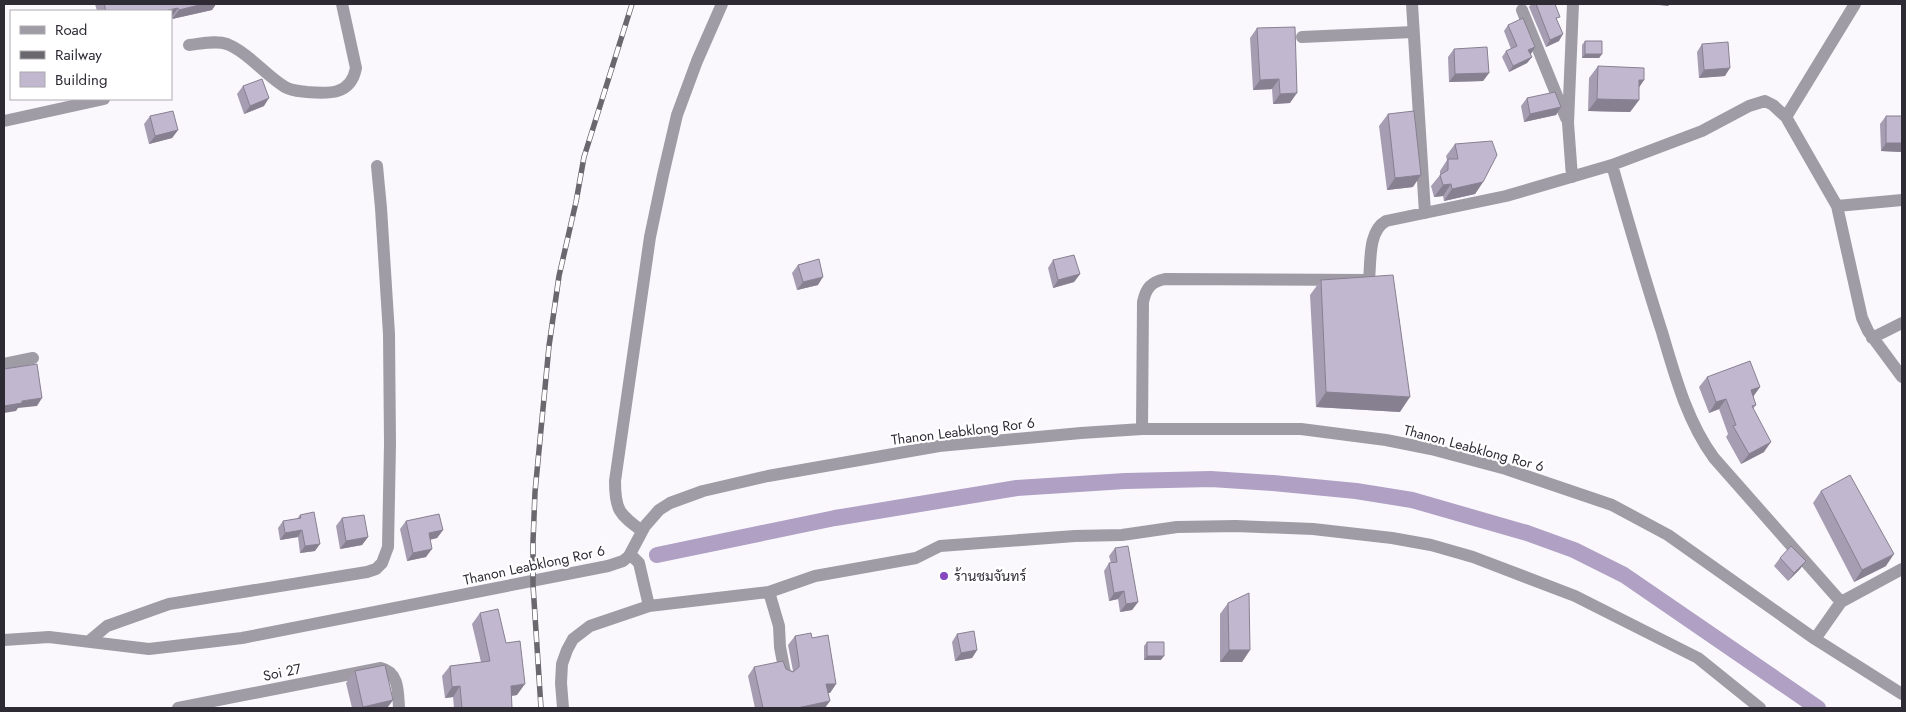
<svg xmlns="http://www.w3.org/2000/svg" width="1906" height="712" font-family="Jost,Sarabun,sans-serif">
  <style>
    .lines { fill: none; stroke-linecap: round; stroke-linejoin: round }
    .canal { stroke: #afa0c4; stroke-width: 16 }
    .street { stroke: #a09ca6; stroke-width: 12 }
    .rail-casing { stroke: #6a676f; stroke-width: 5.5 }
    .rail { stroke: #fff; stroke-width: 4; stroke-dasharray: 11; stroke-linecap: butt }
    .wall { fill: #a69db2 }
    .shaded-wall { fill: #878091 }
    .building { fill: #c1b7cf; stroke: #878091 }
    .poi-dot { fill: #8548be; stroke: #fff; stroke-width: 2 }
    .labels { text-anchor: middle; stroke-width: 4.5; stroke-linejoin: round; paint-order: stroke }
    .street-label { font-size: 14px; fill: #2f2b35; stroke: #fff }
    .poi-label { font-size: 14px; fill: #2f2b35; stroke: #fff; text-anchor: start }
  </style>
  <rect width="100%" height="100%" fill="#faf8fd"/>
  <g class="lines">
    <path class="canal" d="M657,555L835,518L1017,488L1125,481L1211,479L1273,483L1356,491L1412,500L1527,533L1574,550L1624,575L1818,708"/>
    <path class="street" d="M1412,4L1425,213
      M1522,10L1566,118
      M1302,37L1413,32
      M189,45C200,44 216,40 227,44C249,53 265,75 285,87C292,91 300,91 307,92C329,94 351,95 356,68L342,4
      M1786,117L1855,4
      M4,121L104,99
      M1612,165C1628,221 1644,277 1662,332C1675,376 1687,421 1714,458L1841,602L1815,639
      M1572,177L1568,123L1573,4
      M1837,206L1902,200
      M1872,338L1902,323
      M4,364L33,358
      M1142,429L1143,302C1146,288 1151,282 1165,279L1369,280C1371,261 1368,231 1386,221L1506,196L1612,165L1702,131L1749,106L1765,101L1773,105L1786,117L1837,206L1862,318L1868,331L1902,377
      M642,531C619,514 615,510 615,481L650,237L663,175L677,115L697,61L722,4
      M630,554L639,563L649,606
      M769,592L779,626L780,647L785,673
      M1841,602L1902,569
      M4,640L49,637L149,649L242,638L608,566L623,561L629,556L645,526L659,510L670,503L703,491L768,476L939,446L1081,433L1142,429H1301L1386,440L1431,449L1506,469L1612,505L1668,535L1815,639L1902,694
      M88,642L107,626L169,604L367,572L376,569L382,563L388,547L390,444L389,334L381,208L377,166
      M178,708L381,668C399,672 398,692 399,708
      M563,708L561,683L562,664L567,650L573,639L590,626L649,606L769,592L815,576L916,558L940,546L1075,536L1122,535L1177,527L1236,526L1313,529L1392,538L1431,545L1473,557L1575,596L1698,658L1760,708"/>
    <defs>
      <path id="rail" d="M541,708L533,585V542L535,492L549,346L559,276L576,202L584,157L632,4"/>
    </defs>
    <use href="#rail" class="rail-casing"/>
    <use href="#rail" class="rail"/>
  </g>
  <path class="wall" d="M95,4H216L212,10L172,19L171,18V11H97Z
    M1531,4H1555L1557,21L1559,41L1546,47L1529,7Z
    M1508,25L1535,47L1530,54L1532,57L1527,63L1509,72L1502,57L1506,51L1511,49L1504,31Z
    M1257,28L1290,103L1273,104L1272,89L1253,90L1250,38Z
    M1585,41L1602,54L1599,58H1582V45Z
    M1702,44L1725,76L1699,78L1697,52Z
    M1454,49L1489,73L1483,81L1449,82L1448,57Z
    M1598,66L1644,80L1639,87V100L1630,112L1588,111L1589,78Z
    M243,86L264,106L244,114L237,94Z
    M1527,98L1561,107L1556,115L1524,122L1521,106Z
    M1388,114L1413,187L1387,190L1379,126Z
    M150,116L178,130L172,138L149,144L144,124Z
    M1886,116H1902V152L1881,151L1880,124Z
    M1455,144L1483,182L1475,194L1444,201L1443,196L1434,197L1431,186L1440,175V171L1447,160L1446,156Z
    M1053,260L1080,274L1074,282L1053,288L1048,268Z
    M798,265L818,285L797,290L792,273Z
    M1321,280L1400,412L1316,407L1310,295Z
    M1707,377L1760,387L1753,396L1756,405L1753,409L1764,452L1741,464L1726,437L1728,434L1719,409L1709,413L1699,387Z
    M1821,491L1886,566L1854,582L1813,503Z
    M300,515L315,551L300,553L298,537L280,540L278,528L283,521L297,519Z
    M342,518L368,537L362,545L340,549L336,526Z
    M406,521L443,530L437,538L430,540L426,557L407,561L400,529Z
    M1115,548L1138,602L1132,610L1120,612L1118,599L1109,601L1104,571L1109,563H1111L1109,556Z
    M1780,558L1806,561L1800,569L1788,581L1774,566Z
    M1228,603L1250,650L1242,662H1220V614Z
    M480,613L517,695L511,696L512,708H454L453,697L445,698L442,676L450,666L481,662L472,624Z
    M957,634L977,650L972,658L955,661L952,642Z
    M795,636L812,638L836,684L830,693H828L825,708H755L748,676L754,667L786,669L793,671L788,645Z
    M1147,642L1161,660H1144V646Z
    M355,671L393,700L387,708H352L346,683Z"/>
  <path class="shaded-wall" d="M203,4H216L212,10L172,19L179,10Z
    M1650,4H1670L1668,6Z
    M178,8L171,18V11H164Z
    M1563,34L1559,41L1546,47L1550,40Z
    M1535,47L1531,54L1524,57L1528,50Z
    M1585,54H1602L1599,58H1582Z
    M1532,57L1527,63L1509,72L1513,66Z
    M1730,68L1725,76L1699,78L1704,70Z
    M1489,73L1483,81L1449,82L1455,74Z
    M1279,79L1272,89L1253,90L1260,80Z
    M1639,80H1644L1636,92Z
    M1297,93L1290,103L1273,104L1280,94Z
    M269,98L264,106L244,114L250,106Z
    M1597,99L1639,100L1630,112L1588,111Z
    M1561,107L1556,115L1524,122L1530,114Z
    M178,130L172,138L149,144L155,136Z
    M1886,143H1902V152L1881,151Z
    M1421,175L1413,187L1387,190L1395,178Z
    M1483,182L1475,194L1444,201L1452,189Z
    M1451,184L1443,196L1434,197L1443,185Z
    M1080,274L1074,282L1053,288L1058,280Z
    M823,277L818,285L797,290L803,282Z
    M1760,387L1753,397L1751,390Z
    M1326,392L1410,397L1400,412L1316,407Z
    M42,398L37,406L18,408L16,411L4,413V406L22,401Z
    M1726,399L1719,409L1709,413L1716,402Z
    M1771,442L1764,452L1741,464L1749,454Z
    M302,530L298,537L280,540L285,533Z
    M443,530L437,538L423,541L429,533Z
    M368,537L362,545L340,549L346,541Z
    M320,544L315,551L300,553L305,546Z
    M432,549L426,557L407,561L413,553Z
    M1894,554L1886,566L1854,582L1862,570Z
    M1806,561L1800,569L1788,581L1794,573Z
    M1124,591L1118,599L1109,601L1114,593Z
    M1138,602L1132,610L1120,612L1126,604Z
    M977,650L972,658L955,661L961,653Z
    M1229,650H1250L1242,662H1220Z
    M1147,656H1164L1161,660H1144Z
    M525,684L517,695L503,697L511,686Z
    M826,684H836L830,693H820Z
    M460,686L453,697L445,698L452,687Z
    M393,700L387,708H362L363,707Z
    M830,701L825,708H797Z"/>
  <path class="building" d="M104,4H203L179,10L178,8L164,11H106Z
    M1536,4H1555L1560,17L1556,18L1563,34L1550,40Z
    M1523,18L1535,47L1528,50L1532,57L1513,66L1506,51L1517,46L1508,25Z
    M1295,27L1297,93L1280,94L1279,79L1260,80L1257,28Z
    M1585,41H1602V54H1585Z
    M1728,42L1730,68L1704,70L1702,44Z
    M1487,47L1489,73L1455,74L1454,49Z
    M1598,66L1644,68V80H1639V100L1597,99Z
    M262,79L269,98L250,106L243,86Z
    M1555,92L1561,107L1530,114L1527,98Z
    M173,111L178,130L155,136L150,116Z
    M1414,111L1421,175L1395,178L1388,114Z
    M1886,116H1902V143H1886Z
    M1492,141L1497,155L1483,182L1452,189L1451,184L1443,185L1440,175L1448,170V159H1458L1455,144Z
    M1074,255L1080,274L1058,280L1053,260Z
    M819,259L823,277L803,282L798,265Z
    M1393,275L1410,397L1326,392L1321,280Z
    M1750,361L1760,387L1751,390L1756,405L1752,406L1771,442L1749,454L1733,426L1736,425L1726,399L1716,402L1707,377Z
    M37,364L42,398L22,401V403L4,406V369Z
    M1850,475L1894,554L1862,570L1821,491Z
    M314,512L320,544L305,546L302,530L285,533L283,521L301,518L300,515Z
    M439,514L443,530L429,533L432,549L413,553L406,521Z
    M364,515L368,537L346,541L342,518Z
    M1128,546L1138,602L1126,604L1124,591L1114,593L1109,563L1117,562L1115,548Z
    M1791,546L1806,561L1794,573L1780,558Z
    M1249,593L1250,650H1229L1228,603Z
    M498,609L506,643L520,641L525,684L511,686L512,708H462L460,686L452,687L450,666L490,661L480,613Z
    M974,631L977,650L961,653L957,634Z
    M811,633L812,638L828,635L836,684H826L830,701L797,708H763L754,667L783,661L786,669L793,672L799,667V663L795,636Z
    M1147,642H1164V656H1147Z
    M385,665L393,700L363,707L355,671Z"/>
  <circle class="poi-dot" cx="944" cy="576" r="5"/>
  <g class="labels">
    <g class="street-label">
      <text transform="translate(963 431) rotate(-7)" y="5">Thanon Leabklong Ror 6</text>
      <text transform="translate(1474 448) rotate(15)" y="5">Thanon Leabklong Ror 6</text>
      <text transform="translate(534 565) rotate(-12)" y="5">Thanon Leabklong Ror 6</text>
      <text transform="translate(282 672) rotate(-12)" y="5">Soi 27</text>
    </g>
    <g class="poi-label">
      <text x="954" y="581">ร้านชมจันทร์</text>
    </g>
  </g>
  <rect width="1906" height="712" fill="none" stroke="#2f2b35" stroke-width="10"/>
  <rect x="10" y="10" width="162" height="90" fill="#ffffff" stroke="#acaaae"/>
  <rect x="20" y="26" width="25" height="8" fill="#a09ca6" stroke="#acaaae"/>
  <text x="55" y="35" font-size="15" fill="#2f2b35">Road</text>
  <rect x="20" y="51" width="25" height="8" fill="#6a676f" stroke="#acaaae"/>
  <text x="55" y="60" font-size="15" fill="#2f2b35">Railway</text>
  <rect x="20" y="72" width="25" height="15" fill="#c1b7cf" stroke="#acaaae"/>
  <text x="55" y="85" font-size="15" fill="#2f2b35">Building</text>
</svg>
